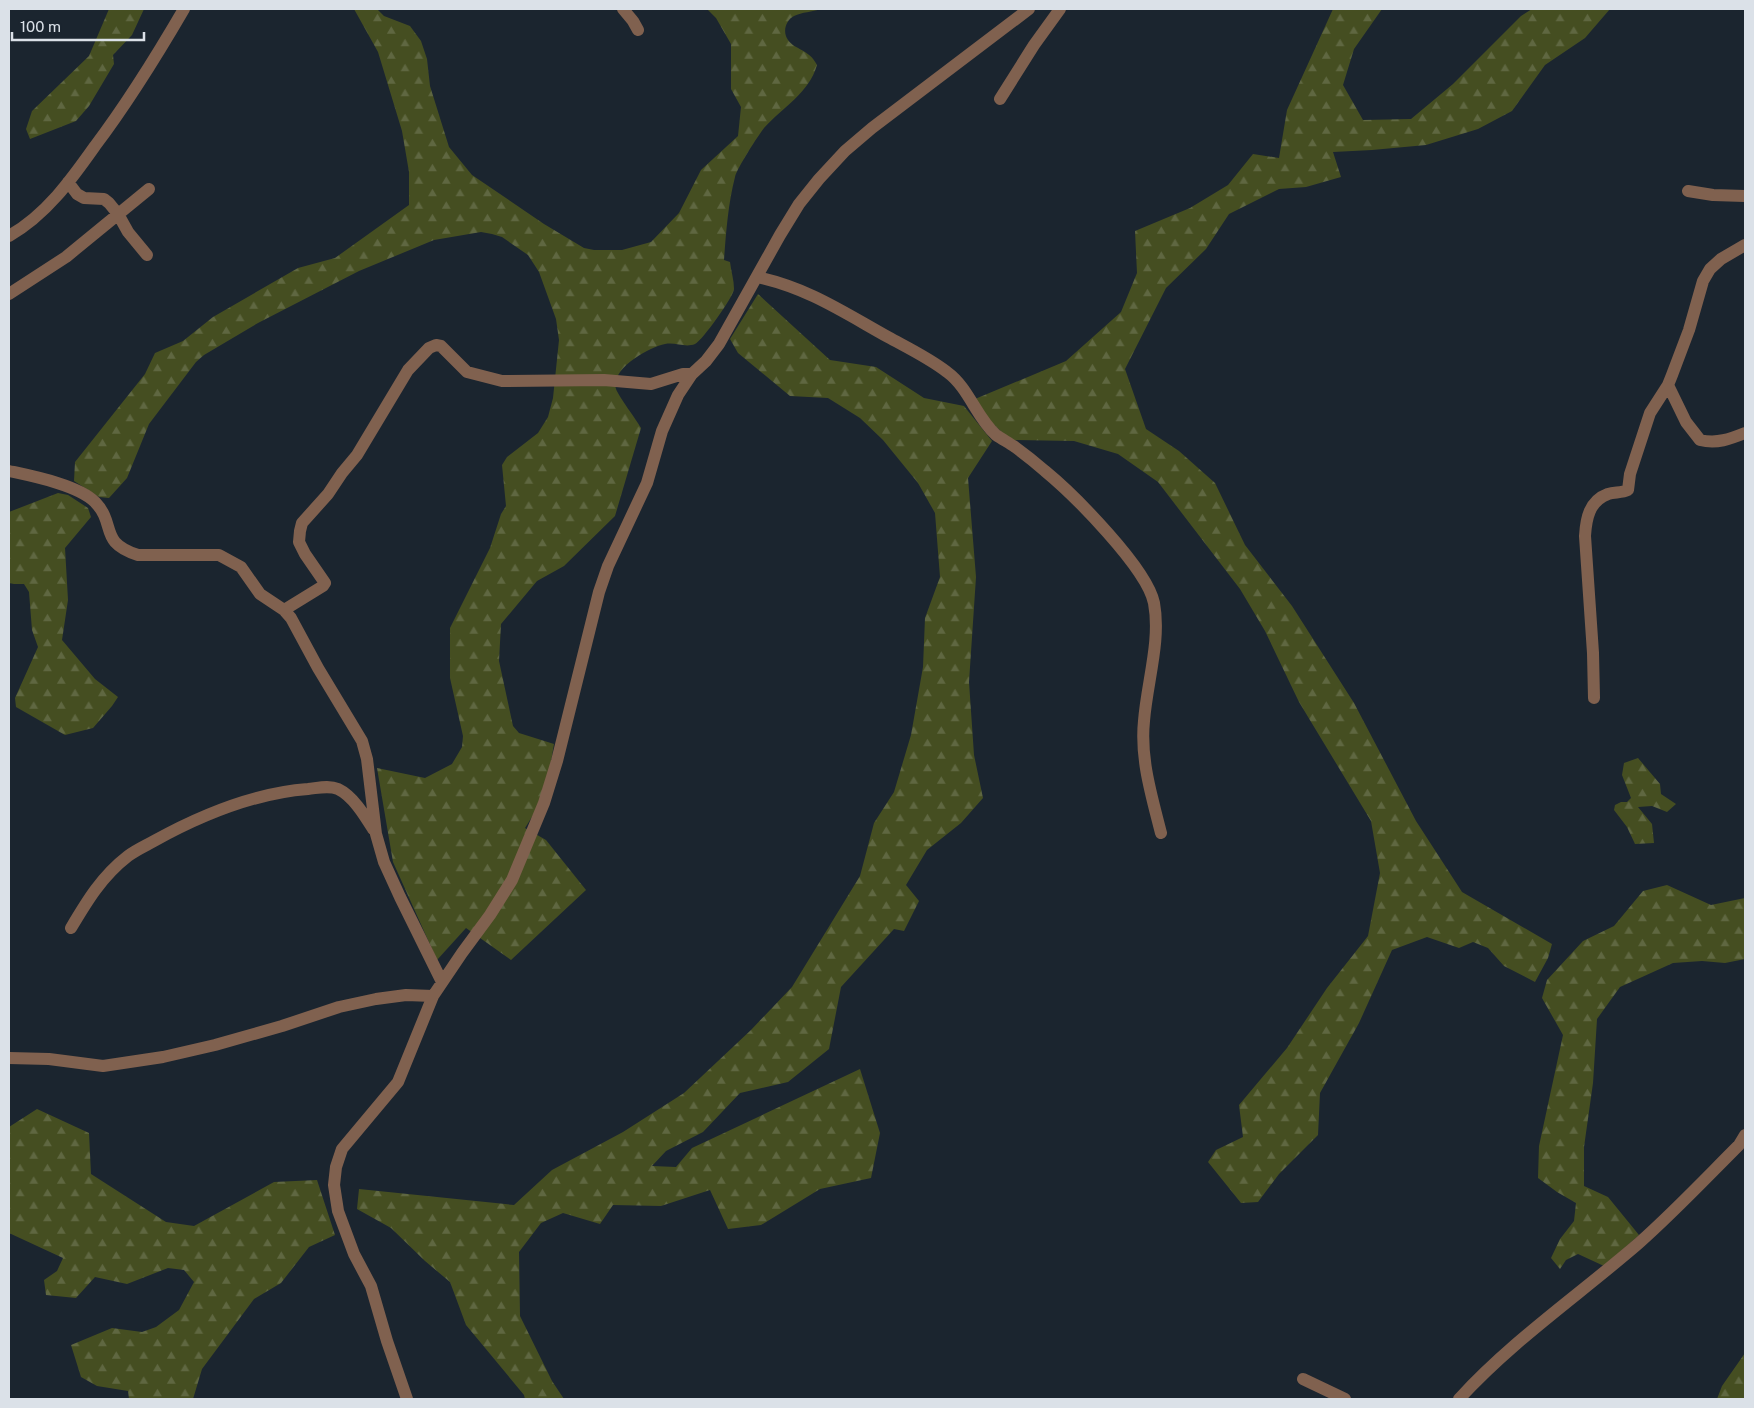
<svg xmlns="http://www.w3.org/2000/svg" width="1754" height="1408" font-family="'Public Sans',sans-serif">
  <style>
    .forest { fill: url(#forest-firs) }
    .lines { fill: none; stroke-linecap: round; stroke-linejoin: round }
    .minor { stroke: #80614f; stroke-width: 12 }
  </style>
  <defs>
    <pattern id="forest-firs" width="22" height="20" patternUnits="userSpaceOnUse" patternTransform="scale(1.25)"><rect width="22" height="20" fill="#454e21"/><path d="M5 1l3.5 6h-7zM16 11l3.5 6h-7z" fill="#5f6741"/></pattern>
  </defs>
  <rect width="100%" height="100%" fill="#1b252f"/>
  <path class="forest" d="M109,9H144L132,35L113,55L114,64L89,106L76,121L30,139L26,129L32,111L89,56Z
    M354,9H377L384,16L410,26L421,41L427,59L430,86L449,147L472,175L544,224L584,248L594,250H622L651,242L679,213L701,170L738,136L741,107L731,89V44L716,18L707,9H821C812,12 802,12 794,16C786,20 782,32 788,40C795,50 809,49 817,65C809,93 783,107 764,128C758,136 737,168 735,177C728,204 726,233 724,260L730,262C731,271 734,280 734,289C734,296 702,341 695,344C685,348 676,342 665,344C649,347 610,369 616,389C619,397 636,419 641,428L615,516L564,566L537,581L501,624L499,661L513,726L519,733L554,744L545,796L525,828L546,840L586,890L511,960L466,928L437,960L393,862L377,768L425,778L452,764L462,747L463,736L450,678V628L490,548L501,514L506,506L502,465L507,457L538,433L548,417L553,398L559,340L556,319L539,272L528,255L502,237L492,234L481,232L434,240L359,271L258,323L204,355L196,362L149,424L127,478L109,498L99,497L74,481L75,462L145,374L155,353L183,341L213,317L298,268L335,258L409,205V172L402,131L378,52Z
    M1333,9H1382L1354,49L1343,85L1363,120L1411,119L1453,84L1521,16L1532,9H1610L1585,38L1545,65L1512,111L1478,129L1426,145L1372,150L1333,152L1341,177L1306,187L1279,189L1229,214L1206,249L1166,288L1125,369L1146,429L1179,451L1215,483L1245,545L1292,606L1354,703L1416,821L1462,892L1552,944L1548,958L1535,982L1504,966L1488,948L1473,942L1459,948L1427,937L1392,950L1359,1023L1320,1093L1318,1135L1279,1174L1258,1202L1241,1203L1208,1162L1216,1150L1243,1137L1239,1105L1287,1048L1327,988L1368,936L1380,873L1371,821L1299,702L1265,631L1240,589L1158,482L1118,454L1074,441L1010,440L986,417L975,399L1066,361L1121,312L1137,273L1135,231L1190,208L1228,185L1253,154L1279,158L1287,110Z
    M758,294L830,360L876,367L924,398L964,406L992,441L968,478L976,577L969,682L974,755L983,798L961,823L927,850L906,885L919,901L904,931L894,929L841,987L829,1049L788,1082L740,1093L703,1132L666,1151L652,1166L676,1167L692,1148L860,1069L880,1133L871,1178L820,1189L761,1225L728,1229L710,1190L661,1206L613,1205L600,1224L563,1213L541,1223L519,1252L520,1316L552,1381L564,1399H525L524,1395L466,1325L450,1282L425,1261L391,1228L357,1209L359,1189L514,1205L552,1170L623,1132L684,1093L751,1030L792,987L860,876L874,823L894,792L911,735L923,667L925,618L940,577L935,513L918,483L883,440L860,418L828,398L790,396L738,353L730,339Z
    M58,493L68,495L88,508L91,517L65,548L68,600L62,640L95,679L118,697L112,706L93,728L65,735L16,707L15,698L38,647L32,630L29,592L24,584H14L9,583V512Z
    M1638,758L1660,784L1661,794L1676,804L1667,812L1652,806L1638,807L1652,824L1654,843L1635,844L1627,827L1614,810L1615,805L1621,802H1627L1631,798L1622,775L1624,763Z
    M1667,885L1711,905L1745,898V959L1725,963L1702,961L1673,963L1620,987L1597,1019L1593,1083L1584,1147V1186L1608,1197L1639,1235L1604,1266L1578,1254L1566,1260L1560,1269L1551,1258L1560,1239L1574,1221L1576,1203L1557,1192L1538,1178L1539,1146L1563,1035L1542,998L1547,980L1583,941L1614,926L1643,891Z
    M37,1109L89,1133L91,1174L166,1222L194,1226L274,1182L317,1180L335,1235L309,1247L281,1283L254,1299L202,1369L193,1399H129L128,1391L97,1386L81,1377L71,1345L112,1328L142,1332L156,1327L179,1310L194,1282L184,1270L168,1268L127,1284L95,1277L76,1298L46,1295L44,1280L57,1271L63,1258L9,1233V1127Z
    M1745,1353V1399H1717L1722,1386Z"/>
  <g class="lines">
    <path class="minor" d="M623,9L633,21L638,30
      M1000,99L1034,45L1060,9
      M68,182L77,194L84,198L104,199L109,203L118,214L128,232L147,255
      M1688,191L1713,195L1745,196
      M9,236C46,215 71,180 95,146C129,101 156,57 184,9
      M757,277C808,288 843,312 888,337C908,348 929,358 947,372C969,388 976,417 996,435C1002,439 1009,443 1015,447C1026,455 1036,463 1045,471C1073,494 1147,568 1154,603C1161,641 1147,682 1144,721C1140,759 1152,797 1161,833
      M9,294L66,257L149,189
      M1668,385L1686,422L1700,440C1717,444 1730,439 1745,433
      M9,471C32,476 78,485 95,502C117,525 98,542 138,555H219L241,567L260,594L284,610L291,618L318,668L362,741L367,759L376,834L384,862L400,897L442,982
      M284,610L323,586L325,583L305,554L299,542L300,531L302,523L328,494L342,473L357,455L408,370L429,348L436,345L441,346L467,372L502,381L604,380L651,384L683,374H692
      M1594,698L1593,653L1585,536C1586,519 1589,501 1608,494C1615,492 1622,493 1628,490L1630,474L1650,413L1668,385L1672,375L1689,330L1703,281L1710,269L1721,259L1745,245
      M71,928C87,901 102,876 128,856C136,850 145,846 154,841C201,815 254,793 308,789C318,788 329,785 338,789C353,796 365,816 373,829
      M9,1058L49,1059L103,1066L163,1057L215,1045L282,1026L339,1007L376,999L406,995L433,996
      M1303,1379L1345,1399
      M407,1399L387,1341L371,1286L354,1254L338,1211L334,1185L336,1167L342,1149L398,1082L433,996L462,953L490,915L512,880L544,803L557,761L599,592L608,566L647,483L662,431L678,395L692,374L706,361L719,344L780,235L799,204L819,179L845,151L872,128L1029,9
      M1459,1399C1513,1340 1579,1295 1639,1243C1674,1212 1706,1178 1739,1145L1745,1135"/>
  </g>
  <rect width="1754" height="1408" fill="none" stroke="#dbe1e8" stroke-width="20"/>
  <path d="M12 32v8h132v-8" fill="none" stroke="#dbe1e8" stroke-width="2.5"/>
  <text x="20" y="32" font-size="15" fill="#dbe1e8" stroke="#1b252f" stroke-width="4" paint-order="stroke">100 m</text>
</svg>
